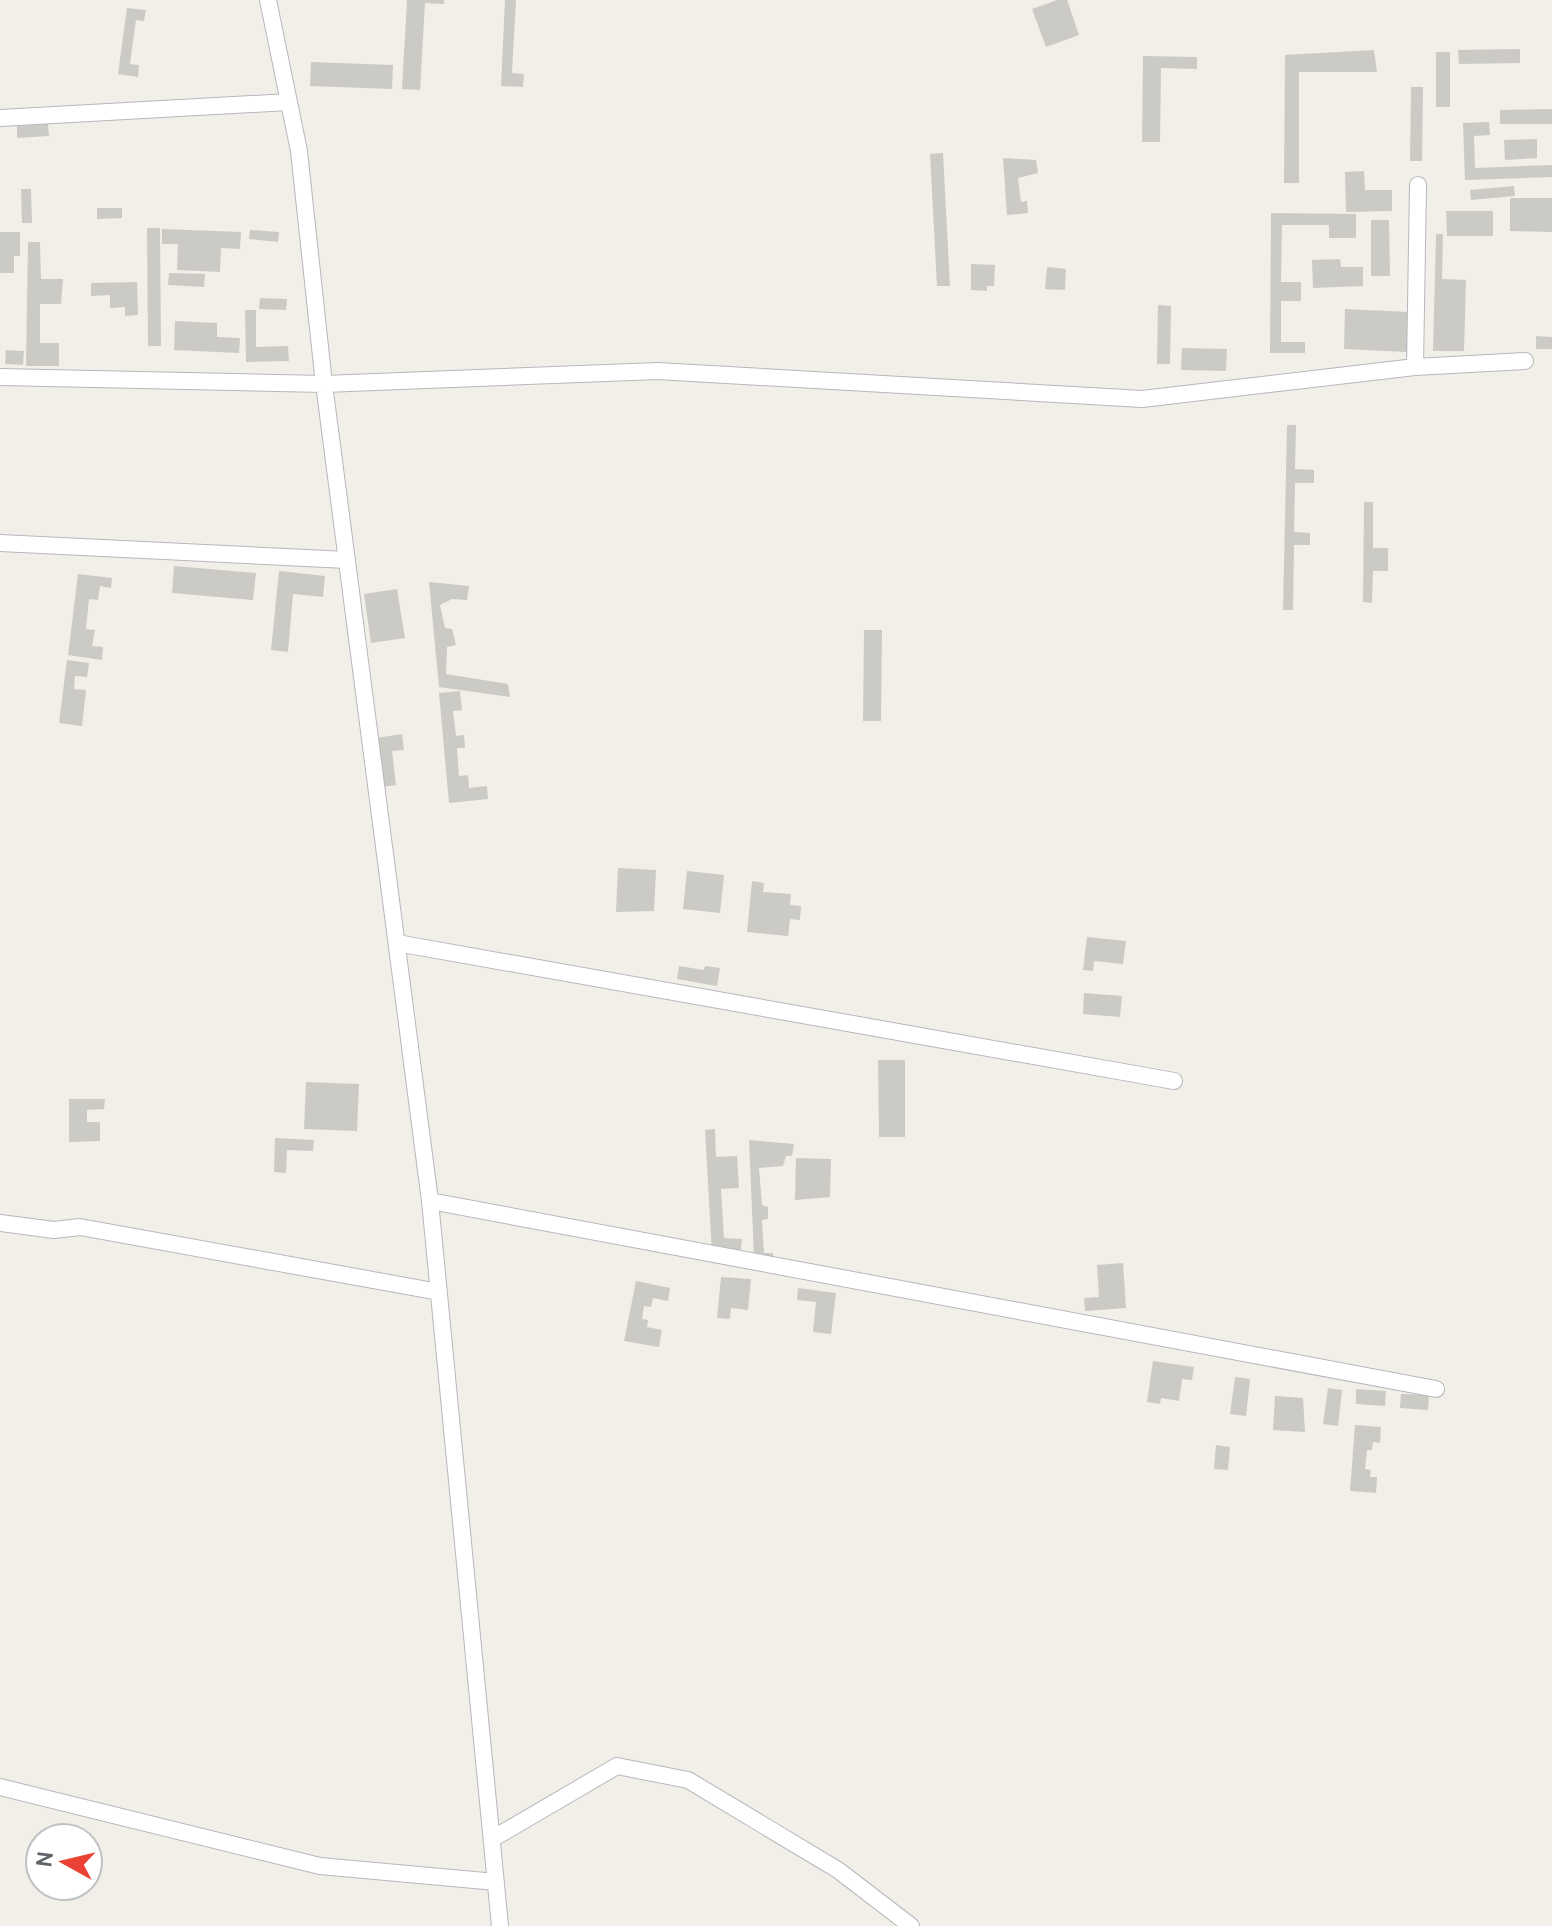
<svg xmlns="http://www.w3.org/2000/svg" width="1552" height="1926" font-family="Cabin,sans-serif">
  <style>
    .building { fill: #cccac5 }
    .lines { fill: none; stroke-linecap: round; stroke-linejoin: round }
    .minor-casing { stroke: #b5b8bc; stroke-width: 18 }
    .minor { stroke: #fff; stroke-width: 16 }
  </style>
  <rect width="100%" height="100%" fill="#f1efe8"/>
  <path class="building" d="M407,0H444V4L425,3L420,90L402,89Z
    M505,0H516L512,73L524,74L523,87L501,86Z
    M1057,0H1067L1079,35L1046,47L1032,9Z
    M127,8L146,10L144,21L136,20L130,64L139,65L138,77L118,74Z
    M1520,49V63L1459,64L1458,50Z
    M1374,50L1377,72H1299V183H1284L1285,55Z
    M1436,52H1450V107H1436Z
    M1143,56L1197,57V69L1161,68L1160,142H1142Z
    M311,62L393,65L392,89L310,86Z
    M1411,87H1423L1422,161H1410Z
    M1552,109V124H1500V110Z
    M1489,122L1490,135L1474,136L1475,168L1552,165V177L1465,180L1463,123Z
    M48,124L49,136L17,138V126Z
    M1537,139V158L1505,160L1504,140Z
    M943,153L950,286H937L930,154Z
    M1003,158L1036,160L1038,173L1018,178L1021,202L1027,201L1028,213L1007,215Z
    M1364,171L1365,190H1392V211L1346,212L1345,172Z
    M1514,186L1515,196L1471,200L1470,190Z
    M21,189H31L32,223H22Z
    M1510,198H1552V232L1510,231Z
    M97,208H122V218L97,219Z
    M1446,211H1493V236H1447Z
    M1271,213L1356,214V238H1329V225H1282L1281,282H1301V301H1281V342H1305V353H1270Z
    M1371,220H1389L1390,276H1371Z
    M147,228H160L161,346H148Z
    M162,229L241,232L240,249L221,248L220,272L177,270L178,244H162Z
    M250,230L279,232L278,242L249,239Z
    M0,232H20V256H14V273H0Z
    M1436,234H1443L1442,279L1466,280L1464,351H1433Z
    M28,242H40L41,279H63L61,304H40V343H59V366H26Z
    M1340,259L1341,267H1363V286L1313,288L1312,260Z
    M971,264L995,265L994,286H987V291L971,290Z
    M1047,267L1066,269L1065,290L1045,289Z
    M169,273L205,274L204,287L168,285Z
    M137,282L138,315L125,316V307L110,308V295L91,296V283Z
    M260,298L287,299L286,310L259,309Z
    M1158,305L1171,306L1170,364H1157Z
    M1345,309L1409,312L1407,352L1344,349Z
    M245,310H256V347L288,346L289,361L246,362Z
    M175,321L217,323V337L240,338L239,353L174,350Z
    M1536,336L1552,337V349H1536Z
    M1182,348L1227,349L1226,371L1181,370Z
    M6,350L24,351L23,365L5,364Z
    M1287,425H1296L1295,469L1314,470V483H1295L1294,532L1310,533V545H1294L1293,610H1283Z
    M1364,502H1373V548H1388V571H1373L1372,603L1363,602Z
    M174,566L256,573L253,600L172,593Z
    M279,571L325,576L323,597L293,594L288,652L271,650Z
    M78,574L112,578L111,588L100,586L98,600L89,599L86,629L95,630L92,646L103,647L102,660L68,655Z
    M429,582L469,586L467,600L452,599L440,605L445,628L452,629L456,645L447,647L446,674L508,684L510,697L439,687Z
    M397,589L405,638L371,643L364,594Z
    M864,630H882L881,721H863Z
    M67,660L89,663L87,677L75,676L74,689L86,690L82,726L59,723Z
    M460,691L462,710L453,711L456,736L464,735L465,748H457L459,776L468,775L469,788L487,786L488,799L449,803L439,693Z
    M402,734L404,750L392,751L396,785L383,787L376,738Z
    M618,868L656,870L654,911L616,912Z
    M687,871L724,875L720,913L683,909Z
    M752,881L764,883L763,892L791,894L790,905L801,906L800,920L790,919L788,936L747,932Z
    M1087,937L1126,941L1123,964L1094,961L1093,971L1083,970Z
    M679,966L704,970L705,966L720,968L717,986L677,979Z
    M1084,993L1122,996L1120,1017L1083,1014Z
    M878,1060H905V1137H879Z
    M306,1082L359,1084L357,1131L304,1129Z
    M69,1099H105L104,1109L87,1110V1122H100V1141L69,1142Z
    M715,1129L716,1157L737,1156L739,1188L721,1189L724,1238L742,1239L740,1257L712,1253L705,1130Z
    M275,1138L314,1140L313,1151L287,1150L286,1173L274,1172Z
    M749,1140L794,1144L792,1156H786L783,1166L759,1168L762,1205L768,1207V1219L762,1220L764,1253H773V1260L754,1257Z
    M796,1158L831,1159L830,1197L795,1200Z
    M1123,1263L1126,1308L1085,1311L1084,1298L1099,1297L1097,1265Z
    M721,1277L751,1279L748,1310L731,1308L730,1319L717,1318Z
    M636,1281L670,1288L668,1301L653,1298L651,1307L644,1306L642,1319L648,1320L647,1327L662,1330L659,1347L624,1341Z
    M798,1288L836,1293L831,1334L813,1332L816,1302L797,1300Z
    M1153,1361L1194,1367L1192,1380L1182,1379L1179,1401L1161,1398L1160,1404L1147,1402Z
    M1235,1377L1250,1379L1246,1416L1230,1414Z
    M1328,1388L1342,1390L1338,1426L1323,1424Z
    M1356,1389L1386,1391L1385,1406L1356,1404Z
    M1401,1394L1429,1395L1428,1410L1400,1408Z
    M1275,1396L1303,1398L1305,1432L1273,1430Z
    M1355,1425L1381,1427L1380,1443L1373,1442L1372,1450H1367L1365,1469L1371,1470L1370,1477H1377L1376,1493L1350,1491Z
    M1216,1445L1230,1447L1228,1470L1214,1469Z"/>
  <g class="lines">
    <defs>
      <path id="minor" d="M268,0L299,151L324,384L430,1201L500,1926
        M0,118L289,102
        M1415,367L1418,185
        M0,377L324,384L658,371L1142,399L1415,367L1525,361
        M0,543L347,560
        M397,943L1174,1081
        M430,1201L1436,1389
        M0,1223L54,1230L80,1227L439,1292
        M0,1787L320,1866L496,1882
        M492,1839L617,1766L688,1780L838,1870L911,1926"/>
    </defs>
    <use href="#minor" class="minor-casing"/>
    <use href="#minor" class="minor"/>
  </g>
  <g transform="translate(64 1862) rotate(278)"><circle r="38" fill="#ffffff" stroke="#bfc1c3" stroke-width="2"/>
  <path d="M0-6L14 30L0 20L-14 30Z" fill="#ea4335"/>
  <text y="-12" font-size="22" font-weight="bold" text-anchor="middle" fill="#5f6368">N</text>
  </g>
</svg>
